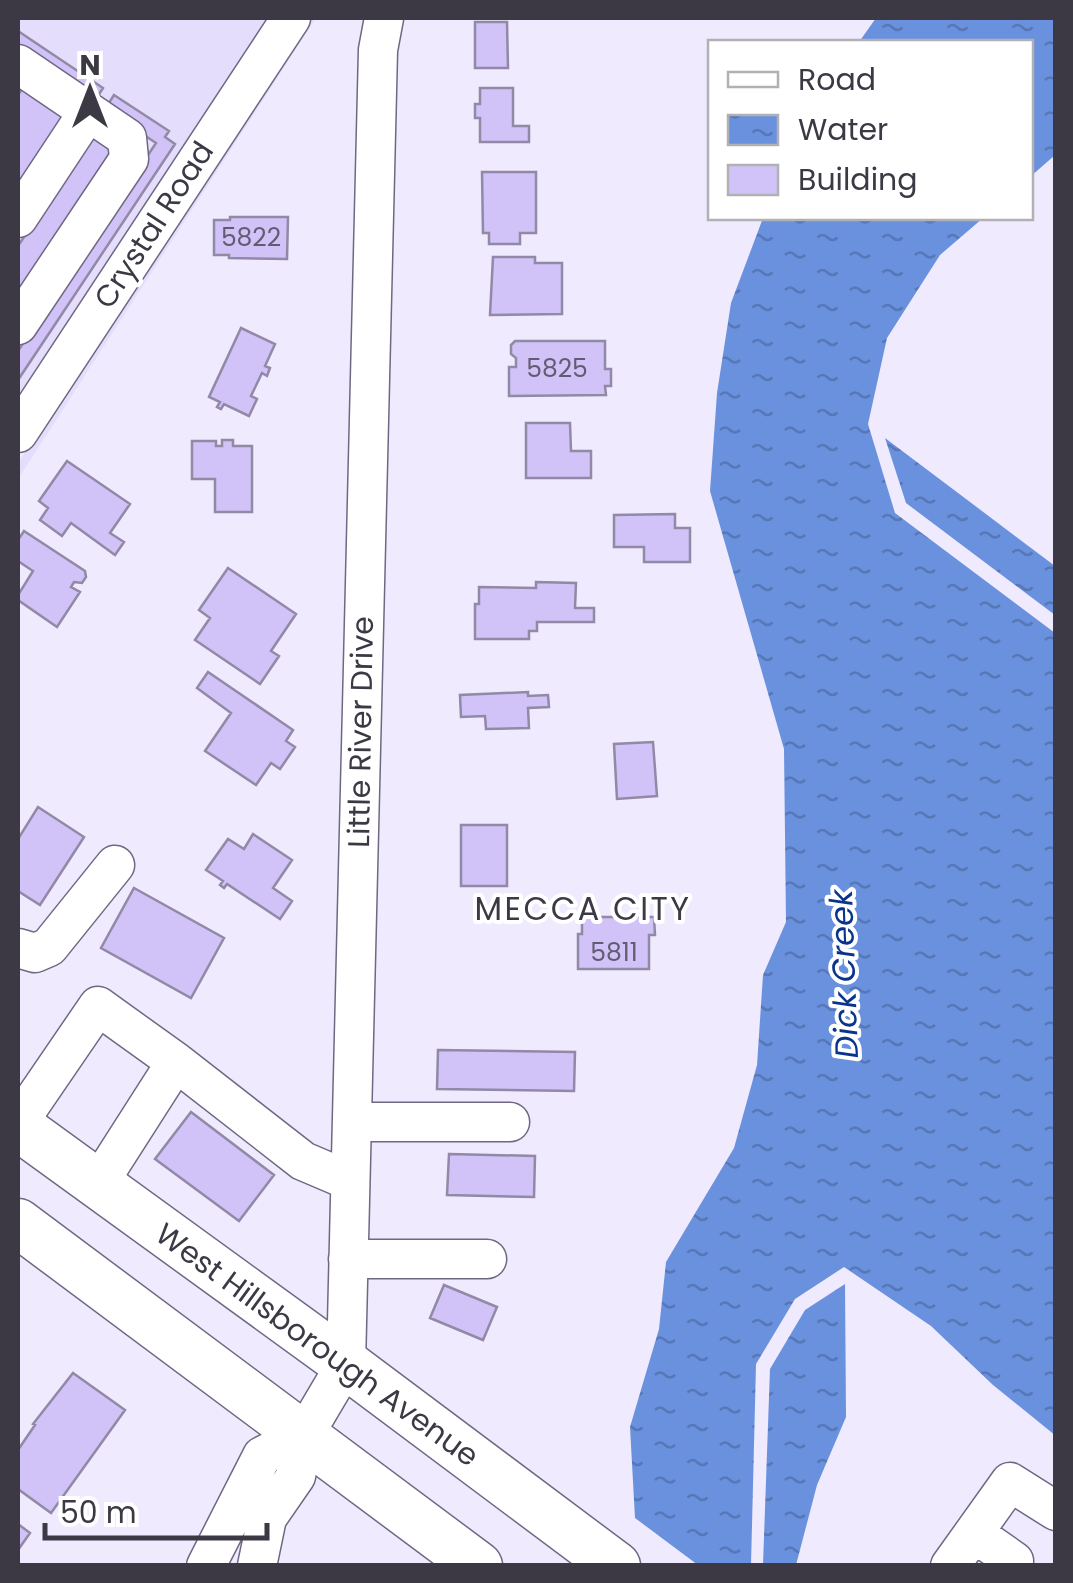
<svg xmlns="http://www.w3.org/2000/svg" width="1073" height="1583" font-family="Poppins,sans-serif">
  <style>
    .built { fill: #e5ddfc }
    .water { fill: url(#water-ripples) }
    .building { fill: #d1c3f7; stroke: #9189a6; stroke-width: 2.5 }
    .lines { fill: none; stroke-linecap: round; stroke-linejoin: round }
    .minor-casing { stroke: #6f6883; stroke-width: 41 }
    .major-casing { stroke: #6f6883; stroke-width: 51 }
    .minor { stroke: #fff; stroke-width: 38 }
    .major { stroke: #fff; stroke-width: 48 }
    .labels { text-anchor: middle; stroke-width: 8; stroke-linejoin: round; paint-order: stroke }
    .number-label { font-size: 25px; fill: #615c72 }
    .street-label { font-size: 30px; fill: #3c3945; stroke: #fff }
    .neighbourhood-label { font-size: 32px; letter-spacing: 2.5px; fill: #3c3945; stroke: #fff }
    .water-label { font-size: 32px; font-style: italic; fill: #09348b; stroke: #fff }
  </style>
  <defs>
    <pattern id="water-ripples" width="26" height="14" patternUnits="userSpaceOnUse" patternTransform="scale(2.5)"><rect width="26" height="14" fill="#6991de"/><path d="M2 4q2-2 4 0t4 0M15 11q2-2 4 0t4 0" fill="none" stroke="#5877b6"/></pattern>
  </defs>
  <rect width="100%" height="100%" fill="#efeafd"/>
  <path class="built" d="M18,18H272L18,405Z
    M310,18H316L18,479V463Z"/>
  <path class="water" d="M876,18H1055L1054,156L1031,176L1030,42H859Z
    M763,218H983L940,255L887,338L868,424L895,513L1055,633L1056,1436L993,1385L931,1326L844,1267L795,1299L756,1364L751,1565H698L635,1518L630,1427L659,1329L666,1262L734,1148L757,1065L763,975L786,922L784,749L710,491L717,393L731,303Z
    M885,438L1055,566V615L906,503Z
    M845,1284L846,1417L817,1485L796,1565H763L770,1369L805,1310Z"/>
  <path class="building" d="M475,22H507L508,68H475Z
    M18,31L103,88L94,102L18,52Z
    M480,88H513V126H529V142H480V118H475V104H480Z
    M22,89L69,120L18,198V95Z
    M114,95L169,131L165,137L175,144L18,380V351L156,143L105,109Z
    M92,134L118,151L18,302V246Z
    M482,172H536V233H520V244H489V233H483Z
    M230,217H288L287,259L229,258V255H214V220H230Z
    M493,257H535V263H562V314L490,315Z
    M241,328L275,344L265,366L270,368L267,376L262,373L251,396L257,399L249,416L224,404L221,409L217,407L220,402L209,397Z
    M515,341H605V369H611V386H605L606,395L509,396V367H516V358L511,354V345Z
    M526,423H570L571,451H591V478H526Z
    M222,440H233V446H252V512H215V479H192V441H216V446H222Z
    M67,461L130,504L110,533L124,542L115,555L71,523L62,536L40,520L48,508L39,501Z
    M675,514V528H690V562H644V547H614V515Z
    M24,531L85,571L86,577L82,583L74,582L71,587L80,592L57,627L18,600V595L33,571L18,561V540Z
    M228,568L296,614L271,651L279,656L260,684L195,640L210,618L199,610Z
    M536,582L576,583L575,608H594V622H537V631H529V639H475V604H479V587L536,588Z
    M208,672L293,730L286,741L295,747L280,769L271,763L256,785L205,751L231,713L197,688Z
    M528,692V696L548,695L549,707L528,708L529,728L486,729L485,716L461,717L460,695Z
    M653,742L657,796L617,799L614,744Z
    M38,807L84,837L40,905L18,891V839Z
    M461,825H507V886H461Z
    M253,834L292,860L273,888L292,901L280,919L227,884L224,888L220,885L223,881L206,870L228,839L244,849Z
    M134,888L224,938L191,998L101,948Z
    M582,917H654L655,935H649V969H578V934H582Z
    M438,1050L575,1052L574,1091L437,1089Z
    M191,1112L274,1175L239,1221L155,1159Z
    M449,1154L535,1156L534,1197L447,1195Z
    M444,1285L497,1307L483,1340L430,1318Z
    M73,1373L125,1410L51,1513L18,1489V1450L35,1425L33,1424Z
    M18,1524L30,1533L18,1550Z"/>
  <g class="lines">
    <defs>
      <path id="minor" d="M18,64L127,138L129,159L18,325
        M18,218L88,112
        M18,433L291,18
        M18,948L35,953L49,947L115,865
        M176,1062L303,1161L350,1181
        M352,1122H510
        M18,1123L98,1006L176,1062L98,1184
        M348,1259H487
        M974,1533L1014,1561
        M206,1566L262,1456L304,1435
        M257,1566L267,1518L296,1476L304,1435L346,1364L378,50L384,18
        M950,1566L1010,1482L1056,1511"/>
      <path id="major" d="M18,1126L346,1364L616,1566
        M18,1223L478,1566"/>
    </defs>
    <use href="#minor" class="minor-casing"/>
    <use href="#major" class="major-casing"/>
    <use href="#minor" class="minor"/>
    <use href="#major" class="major"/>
  </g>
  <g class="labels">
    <g class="number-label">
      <text x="251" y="246">5822</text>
      <text x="557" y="377">5825</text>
      <text x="614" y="961">5811</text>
    </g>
    <g class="street-label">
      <text transform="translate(154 225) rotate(-57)" y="10">Crystal Road</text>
      <text transform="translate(361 732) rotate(-89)" y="10">Little River Drive</text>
      <text transform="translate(317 1345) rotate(36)" y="10">West Hillsborough Avenue</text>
    </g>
    <g class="neighbourhood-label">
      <text x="583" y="920">MECCA CITY</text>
    </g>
    <g class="water-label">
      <text transform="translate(844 974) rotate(-92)" y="11">Dick Creek</text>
    </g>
  </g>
  <rect width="1073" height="1583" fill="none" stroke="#3c3945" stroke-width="40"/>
  <rect x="708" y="40" width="325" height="180" fill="#ffffff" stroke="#b1b0b5" stroke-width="2.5"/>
  <rect x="728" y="72" width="50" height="15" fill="#ffffff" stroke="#b1b0b5" stroke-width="2.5"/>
  <text x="798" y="90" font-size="30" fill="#3c3945">Road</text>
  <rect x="728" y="115" width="50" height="30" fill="url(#water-ripples)" stroke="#b1b0b5" stroke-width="2.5"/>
  <text x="798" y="140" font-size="30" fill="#3c3945">Water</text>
  <rect x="728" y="165" width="50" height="30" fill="#d1c3f7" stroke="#b1b0b5" stroke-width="2.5"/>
  <text x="798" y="190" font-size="30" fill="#3c3945">Building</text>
  <g transform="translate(90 90)" stroke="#ffffff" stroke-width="8" paint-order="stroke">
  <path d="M0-8L18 38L0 25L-18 38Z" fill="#3c3945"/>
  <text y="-15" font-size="28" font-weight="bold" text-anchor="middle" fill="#3c3945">N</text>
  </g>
  <path d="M45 1523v15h222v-15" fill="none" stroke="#3c3945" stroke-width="5"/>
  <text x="60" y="1523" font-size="30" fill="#3c3945" stroke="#ffffff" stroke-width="8" paint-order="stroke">50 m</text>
</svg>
